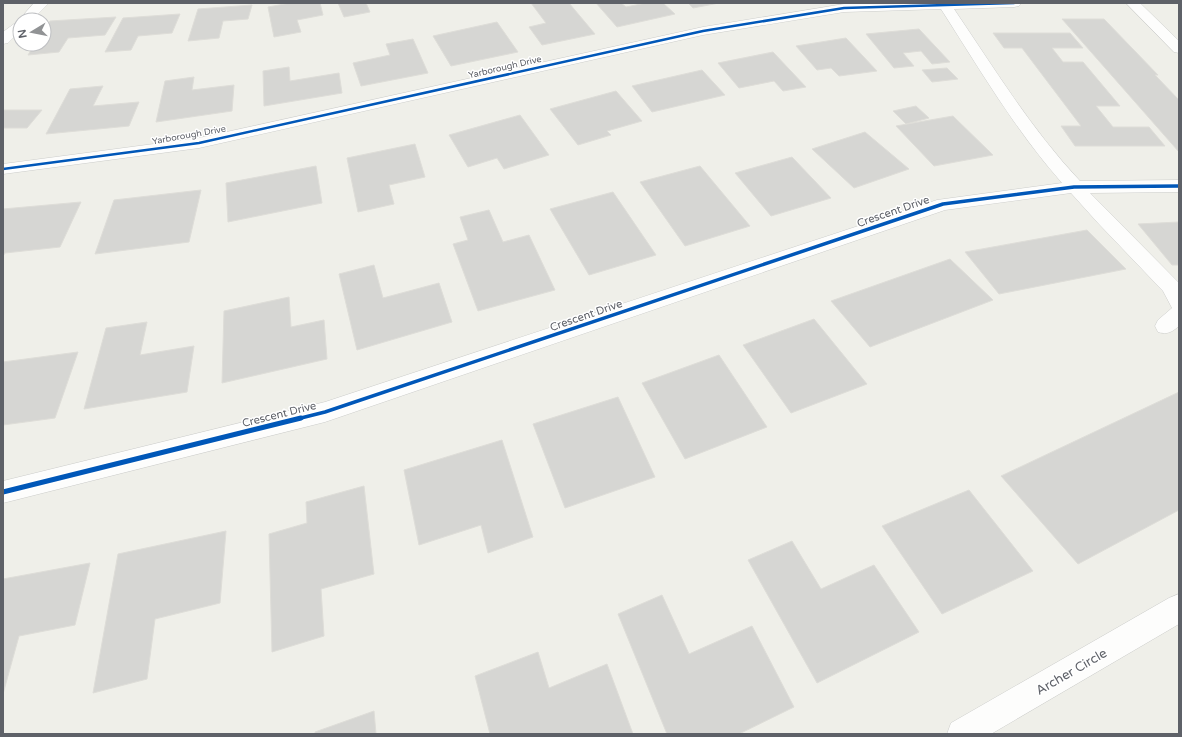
<svg xmlns="http://www.w3.org/2000/svg" width="1182" height="737" font-family="'Varela Round',sans-serif">
  <style>
    .building { fill: #d6d6d3; stroke: #deddd8 }
    .lines { fill: none; stroke-linecap: round; stroke-linejoin: round }
    .minor-casing { stroke: #cccdcb; stroke-width: 1 }
    .minor { fill: #fdfdfc; fill-rule: evenodd }
    .cycleway-far2-casing { stroke: #fff; stroke-width: 4 }
    .cycleway-far1-casing { stroke: #fff; stroke-width: 6 }
    .cycleway-casing { stroke: #fff; stroke-width: 8 }
    .cycleway-far2 { stroke: #0057b8; stroke-width: 2.5 }
    .cycleway-far1 { stroke: #0057b8; stroke-width: 3.5 }
    .cycleway { stroke: #0057b8; stroke-width: 5 }
    .labels { text-anchor: middle; stroke-width: 3; stroke-linejoin: round; paint-order: stroke }
    .far-street-label { font-size: 9px; fill: #5e6168; stroke: #fff }
    .street-label { font-size: 11px; fill: #5e6168; stroke: #fff }
    .near-street-label { font-size: 13px; fill: #5e6168; stroke: #fff }
  </style>
  <rect width="100%" height="100%" fill="#efefe9"/>
  <path class="building" d="M290,3H320L323,15L297,20L301,32L274,37L268,7Z
    M338,3H366L370,12L344,17Z
    M531,3H569L595,34L542,45L529,27L546,23Z
    M596,3H621L626,7L646,3H663L675,14L617,27Z
    M688,3H719L693,8Z
    M252,5L248,19L223,21L219,38L188,41L198,9Z
    M180,14L172,33L138,36L131,50L105,52L123,18Z
    M116,17L105,35L68,38L59,52L28,55L35,44H44V30L50,21Z
    M1062,19H1104L1158,75H1155L1179,100V152Z
    M497,22L518,52L451,66L433,36Z
    M919,29L950,62L932,64L921,51L903,53L914,66L894,68L866,34Z
    M993,33H1070L1083,48H1052L1063,62H1083L1120,106H1096L1113,127H1149L1165,146H1075L1061,126H1081L1022,48H1004Z
    M846,38L877,71L839,76L831,68L817,70L796,46Z
    M413,39L428,73L361,86L353,63L390,55L386,44Z
    M773,52L806,87L783,91L774,81L739,88L718,63Z
    M289,67L290,81L339,73L342,93L264,106L263,71Z
    M947,68L958,79L932,82L922,70Z
    M702,70L725,95L652,112L632,86Z
    M194,77L192,90L234,85L232,111L156,122L165,81Z
    M103,86L93,106L139,102L129,126L46,134L70,89Z
    M616,91L642,121L607,131L611,135L578,145L550,109Z
    M916,106L929,118L906,124L893,111Z
    M3,110H42L27,128H3Z
    M520,115L549,155L504,169L497,158L468,167L449,135Z
    M953,116L993,155L934,166L896,126Z
    M865,132L909,169L854,188L812,149Z
    M415,144L425,177L389,185L394,204L358,212L347,158Z
    M792,157L831,198L771,216L735,173Z
    M316,166L322,203L228,222L226,183Z
    M700,166L750,226L685,246L640,182Z
    M201,190L189,242L95,254L114,200Z
    M613,192L656,255L589,275L550,209Z
    M81,202L60,247L5,253L3,256V209Z
    M489,210L503,242L529,235L555,290L478,311L453,244L468,240L460,217Z
    M1179,222V265H1172L1138,224Z
    M1087,230L1126,269L999,294L965,252Z
    M950,259L993,300L870,347L831,301Z
    M374,265L383,298L439,283L452,322L357,350L339,274Z
    M289,297L291,327L324,320L327,359L222,383L224,311Z
    M814,319L867,384L791,413L743,345Z
    M147,322L140,355L194,346L187,392L84,409L106,328Z
    M78,352L55,418L3,425V362Z
    M719,355L767,427L685,459L642,383Z
    M1179,392V510L1078,564L1001,476Z
    M618,397L655,477L565,508L533,424Z
    M502,440L533,537L488,553L481,525L419,545L404,470Z
    M364,486L374,574L321,589L324,636L272,652L269,534L307,523L306,502Z
    M969,490L1033,571L942,614L882,526Z
    M226,531L220,603L155,619L147,679L93,693L118,554Z
    M792,541L821,589L874,565L919,632L817,683L748,560Z
    M90,563L75,625L19,636L3,694V579Z
    M662,595L689,654L752,626L794,707L739,734H667L618,614Z
    M538,652L549,688L607,664L633,734H490L475,676Z
    M374,711L376,734H315V732Z"/>
  <g class="lines">
    <defs>
      <path id="minor" d="M34,3H49L32,20H20V31L8,43L3,44V32L18,21Z
        M879,3H1021L1019,6L1014,7L954,9C994,68 1031,129 1080,181L1179,180V192L1090,193L1178,282L1179,326C1172,332 1167,335 1158,332L1155,326L1158,320L1172,308L1163,291L1098,223L1071,193L945,210L325,422L3,503V481L325,402L937,200L1062,183C1015,130 979,68 941,9L844,12L703,35L199,148L3,174V164L199,138L703,27L844,4Z
        M1126,3H1140L1179,41V53L1174,52Z
        M1179,594V624L991,734H947L951,723L1169,598Z"/>
    </defs>
    <use href="#minor" class="minor-casing"/>
    <use href="#minor" class="minor"/>
    <defs>
      <path id="cycleway-far2" d="M3,169L199,143L703,31L844,8L1014,3"/>
      <path id="cycleway-far1" d="M297,419L325,412L943,204L1074,187L1179,186"/>
      <path id="cycleway" d="M3,492L301,418"/>
    </defs>
    <use href="#cycleway-far2" class="cycleway-far2-casing"/>
    <use href="#cycleway-far1" class="cycleway-far1-casing"/>
    <use href="#cycleway" class="cycleway-casing"/>
    <use href="#cycleway-far2" class="cycleway-far2"/>
    <use href="#cycleway-far1" class="cycleway-far1"/>
    <use href="#cycleway" class="cycleway"/>
  </g>
  <g class="labels">
    <g class="far-street-label">
      <text transform="translate(505 67) rotate(-13)" y="3">Yarborough Drive</text>
      <text transform="translate(189 135) rotate(-10)" y="3">Yarborough Drive</text>
    </g>
    <g class="street-label">
      <text transform="translate(893 211) rotate(-19)" y="4">Crescent Drive</text>
      <text transform="translate(586 315) rotate(-19)" y="4">Crescent Drive</text>
      <text transform="translate(279 414) rotate(-14)" y="4">Crescent Drive</text>
    </g>
    <g class="near-street-label">
      <text transform="translate(1071 671) rotate(-30)" y="5">Archer Circle</text>
    </g>
  </g>
  <rect width="1182" height="737" fill="none" stroke="#5e6168" stroke-width="8"/>
  <g transform="translate(32 32) rotate(260)"><circle r="19" fill="#ffffff" stroke="#bfc0c3"/>
  <path d="M0-3L7 15L0 10L-7 15Z" fill="#919395"/>
  <text y="-6" font-size="11" font-weight="bold" text-anchor="middle" fill="#5e6168">N</text>
  </g>
</svg>
